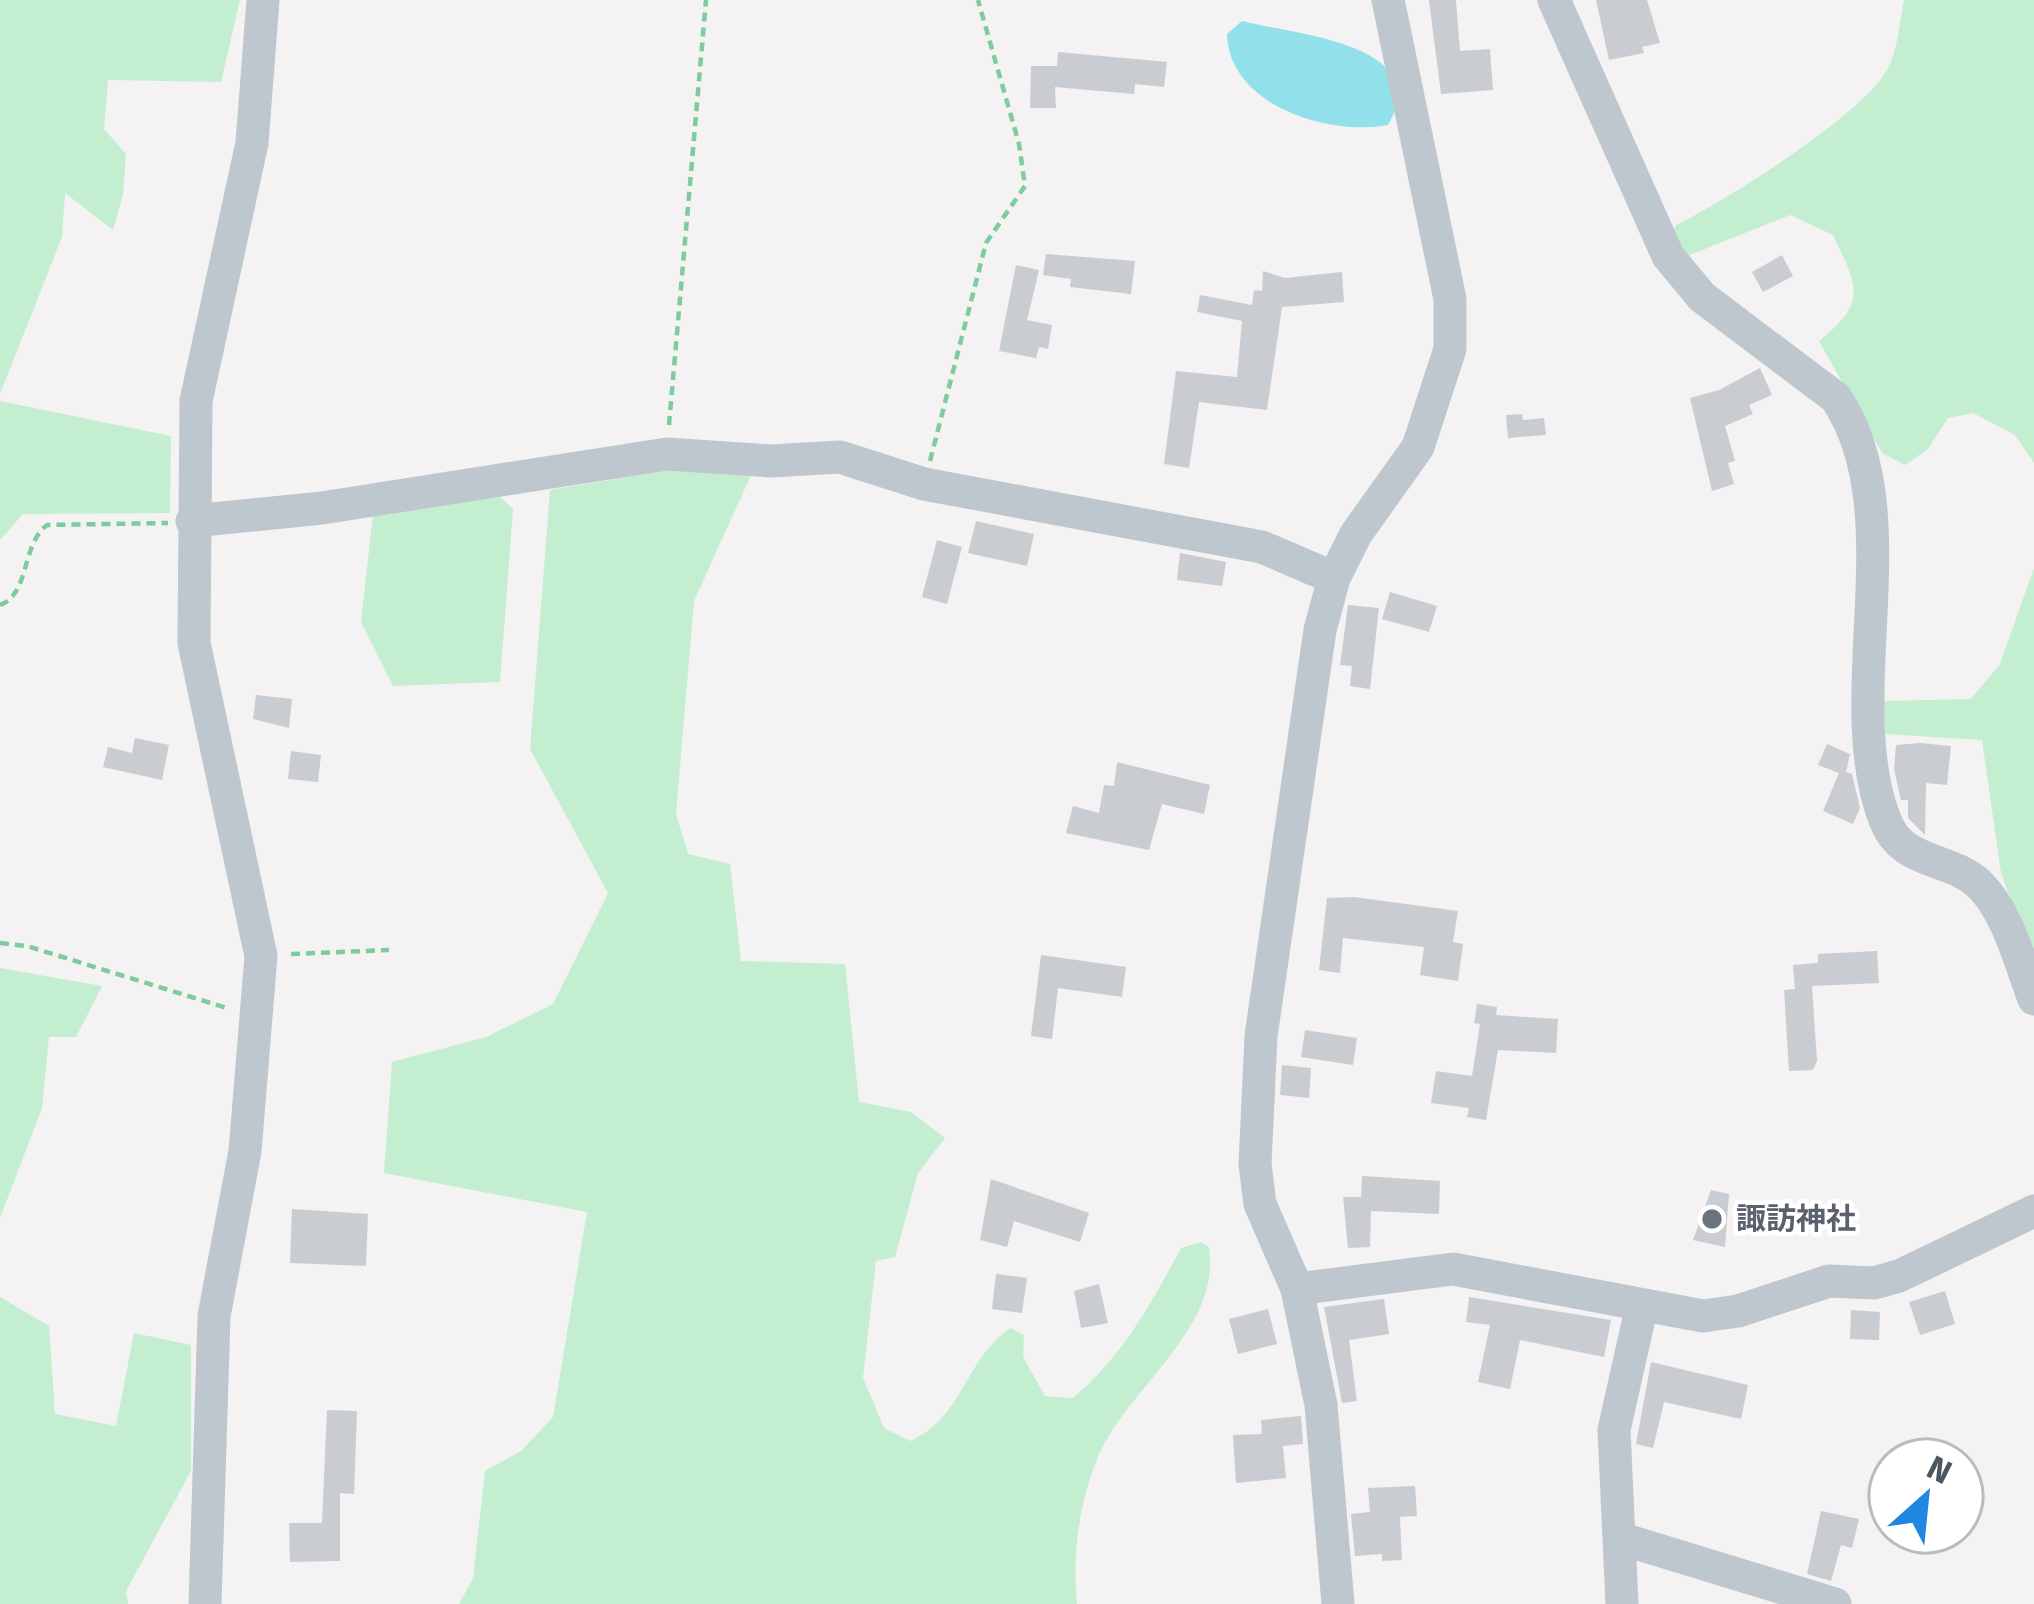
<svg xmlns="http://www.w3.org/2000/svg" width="2034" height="1604" font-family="'Fira Sans','Noto Sans JP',sans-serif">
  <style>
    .green { fill: #c3efd0 }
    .water { fill: #92e0ea }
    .building { fill: #c9cdd1 }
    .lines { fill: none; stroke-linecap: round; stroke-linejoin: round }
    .path { stroke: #7ccc9d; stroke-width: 4.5; stroke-dasharray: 9 6; stroke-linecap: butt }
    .minor { stroke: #bec7ce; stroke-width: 33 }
    .worship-dot { fill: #6b7280; stroke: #fff; stroke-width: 4.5 }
    .labels { text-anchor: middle; stroke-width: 9; stroke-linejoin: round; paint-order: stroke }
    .worship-label { font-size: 30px; font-weight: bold; fill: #5b616d; stroke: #fff; text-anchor: start }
  </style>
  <rect width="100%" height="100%" fill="#f4f2f2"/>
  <path class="green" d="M0,0H240L221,82L108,80L104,129L126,154L123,195L113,230L65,193L62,237L0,394Z
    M1904,0H2034V463L2015,435L1973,413L1948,418L1928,449L1905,465L1882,453L1819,341C1868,301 1858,288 1833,235L1790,215L1682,258L1671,239L1676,225C1723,202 1872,110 1890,64C1898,45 1900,20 1904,0Z
    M0,401L171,436L170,513L23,514L0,540Z
    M734,459L752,473L694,601L676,814L688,854L730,864L741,961L845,964L859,1102L911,1112L945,1138L918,1173L895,1257L876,1261L863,1378L884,1428L910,1441C963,1419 966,1356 1011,1328L1024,1335L1023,1357L1045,1396L1073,1398C1122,1357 1151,1304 1181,1248L1201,1242L1209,1247C1222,1329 1127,1388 1098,1457C1079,1502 1072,1557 1077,1604H459L473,1578L485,1471L521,1451L553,1417L587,1212L384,1173L392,1062L486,1037L553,1004L608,893L530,749L550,490Z
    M500,497L513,509L500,682L393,686L361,622L373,514Z
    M2034,568V963L2001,873L1982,740L1885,734L1884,701L1971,699L2000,664Z
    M0,968L102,986L76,1037H49L42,1108L0,1218Z
    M0,1297L49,1326L55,1414L116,1426L134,1333L191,1345V1471L126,1591L128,1604H0Z"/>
  <path class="water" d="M1242,21C1290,34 1436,42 1388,125C1329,136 1229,106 1227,34Z"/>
  <path class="building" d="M1429,0H1456L1460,51L1490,49L1493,90L1441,94Z
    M1596,0H1647L1660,43L1642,47L1644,53L1609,60Z
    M1058,52L1167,62L1164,87L1135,84L1134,94L1055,87L1056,108H1030L1031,66H1057Z
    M1046,254L1135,261L1131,294L1070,287L1071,279L1043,275Z
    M1782,255L1793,276L1763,292L1752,272Z
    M1016,265L1039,270L1027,320L1052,325L1048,349L1039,347L1036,358L999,351Z
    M1263,271L1285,278L1342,272L1344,302L1282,307L1267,410L1199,402L1189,468L1164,464L1176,371L1237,377L1242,321L1197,312L1200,295L1252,305L1254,290L1262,291Z
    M1760,368L1772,395L1749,405L1753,414L1725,426L1735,461L1728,463L1734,484L1712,491L1690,398L1719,390Z
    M1522,414L1523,420L1544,418L1546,435L1508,438L1506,415Z
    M976,521L1034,534L1027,566L968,553Z
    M937,540L962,547L947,604L922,597Z
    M1180,553L1226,562L1222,586L1177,580Z
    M1390,592L1437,606L1429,632L1382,619Z
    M1348,605L1379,608L1370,689L1350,686L1352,666L1340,665Z
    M256,695L292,699L289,728L253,719Z
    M135,738L169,745L162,780L103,767L108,747L132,753Z
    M1920,743L1951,746L1947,785L1926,783L1925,835L1908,818V800H1901L1894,769L1896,745Z
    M1827,744L1850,754L1846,772L1852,774L1860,808L1853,824L1823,811L1839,773L1818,765Z
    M291,751L321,755L318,782L288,779Z
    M1117,762L1210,785L1204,814L1162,804L1149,850L1066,833L1073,806L1099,813L1104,785L1114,786Z
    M1354,897L1458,911L1453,942L1463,944L1458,981L1420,975L1424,947L1343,938L1340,973L1319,970L1327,898Z
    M1877,951L1879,983L1812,986L1817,1061L1813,1070L1789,1071L1784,990L1795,989L1793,965L1818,963V954Z
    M1041,955L1126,967L1122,997L1058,988L1052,1039L1031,1036Z
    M1477,1004L1497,1007L1496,1015L1558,1019L1556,1053L1498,1050L1486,1120L1467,1117L1469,1108L1431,1103L1436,1071L1472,1076L1480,1024L1474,1023Z
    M1305,1030L1357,1038L1353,1065L1301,1057Z
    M1282,1065L1311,1068L1309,1098L1280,1095Z
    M1362,1176L1440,1181L1439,1214L1371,1211L1370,1247L1348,1248L1343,1197H1361Z
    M991,1179L1089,1213L1080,1242L1014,1221L1007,1247L980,1240Z
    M1711,1190L1729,1194L1725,1247L1693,1240Z
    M292,1209L368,1214L366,1266L290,1263Z
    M996,1274L1027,1278L1022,1313L992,1309Z
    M1099,1284L1108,1323L1081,1328L1074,1291Z
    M1945,1291L1955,1324L1920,1335L1909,1302Z
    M1469,1297L1611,1320L1604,1357L1520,1340L1510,1389L1478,1382L1490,1325L1466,1322Z
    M1384,1299L1389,1334L1349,1340L1357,1401L1342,1403L1324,1307Z
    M1268,1309L1277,1344L1238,1354L1229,1319Z
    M1851,1310L1880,1312L1879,1340L1850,1339Z
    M1651,1362L1748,1385L1741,1419L1664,1402L1653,1448L1636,1444Z
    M327,1410L357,1411L354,1494L340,1493V1561L290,1562L289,1523H322Z
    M1301,1416L1303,1444L1283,1446L1286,1478L1236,1483L1233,1435L1262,1434L1261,1420Z
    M1415,1486L1417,1516L1400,1517L1402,1560L1382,1561V1554L1355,1556L1351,1514L1370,1512L1368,1488Z
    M1821,1511L1859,1519L1852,1548L1841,1545L1831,1581L1807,1574Z"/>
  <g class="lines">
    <path class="path" d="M669,425L706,0
      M930,461L986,243L1025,186L1019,144L978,0
      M0,605C30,594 21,545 47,525L168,523
      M0,943L27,946L230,1009
      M291,954L389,950"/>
    <path class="minor" d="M1554,0L1668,256L1702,297L1836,398C1913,513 1837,696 1885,820C1902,865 1948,856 1979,884C2008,912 2020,963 2034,999
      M192,521L322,508L667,454L771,461L840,457L924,484L1262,547L1334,578
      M1297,1289L1453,1269L1703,1316L1738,1311L1829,1281L1874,1283L1899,1276L2034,1211
      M1619,1538L1835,1604
      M205,1604L214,1316L245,1151L261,956L194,643L196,401L252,143L263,0
      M1338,1604L1321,1405L1297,1289L1260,1204L1255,1164L1261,1036L1320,630L1334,578L1356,534L1418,447L1450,349V299L1388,0
      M1622,1604L1614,1430L1642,1305"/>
  </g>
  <circle class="worship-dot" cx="1712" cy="1219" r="12"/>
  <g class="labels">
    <g class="worship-label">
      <text x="1736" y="1229">諏訪神社</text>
    </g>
  </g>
  <g transform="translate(1926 1496) rotate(27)"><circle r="57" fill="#ffffff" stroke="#b7bcbf" stroke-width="3"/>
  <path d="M0-9L21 45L0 30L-21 45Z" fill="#2086e0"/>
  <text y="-18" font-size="33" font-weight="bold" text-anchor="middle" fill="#4a575f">N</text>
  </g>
</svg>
